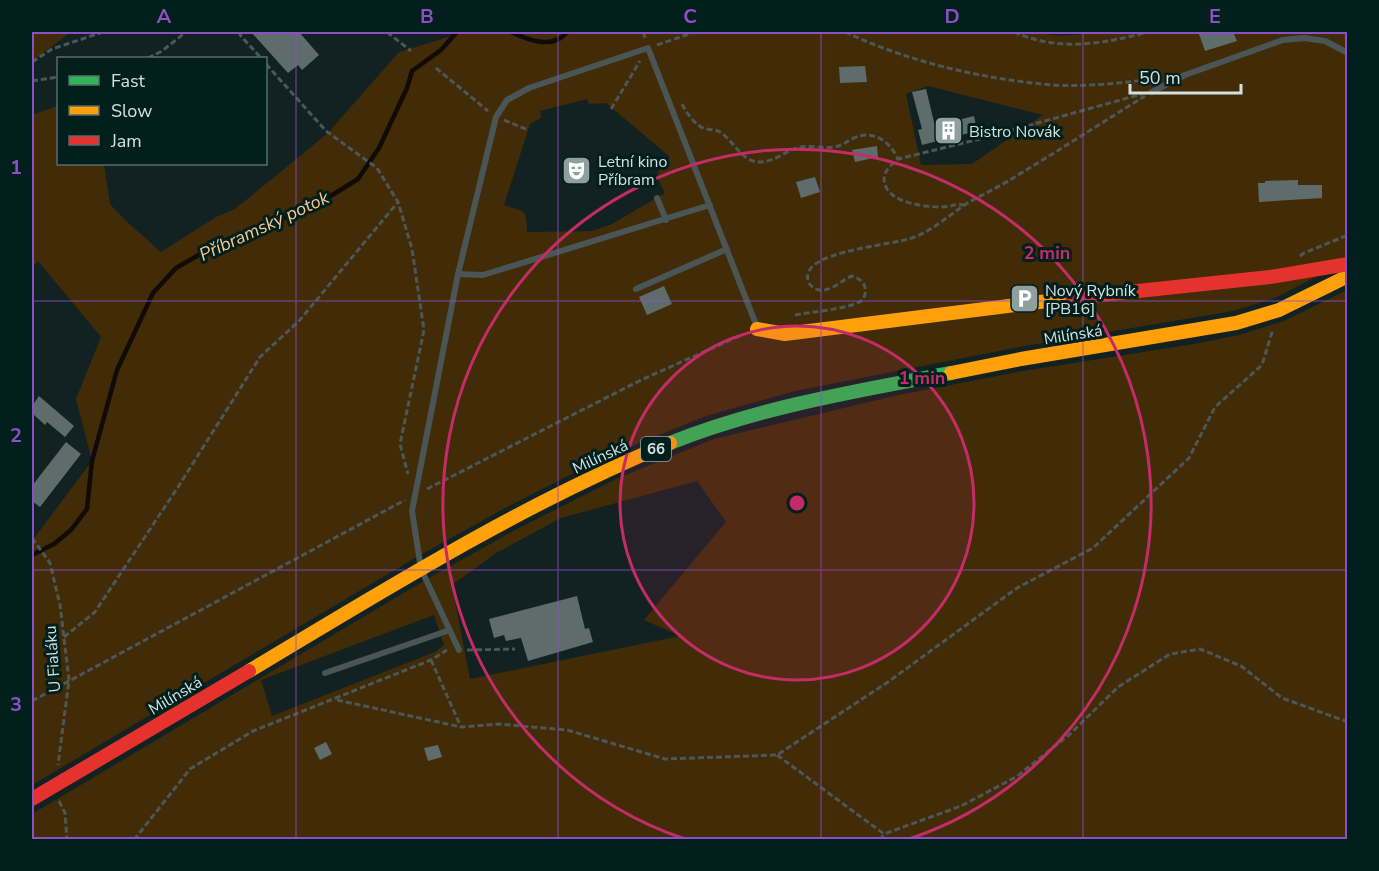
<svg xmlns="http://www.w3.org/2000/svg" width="1379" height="871" font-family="'Nunito Sans',sans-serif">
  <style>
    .green { fill: #412c07; fill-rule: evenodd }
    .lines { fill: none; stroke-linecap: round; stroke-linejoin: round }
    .stream { stroke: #110b05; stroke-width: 4.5 }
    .building { fill: #5e6c6b }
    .path { stroke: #4c5757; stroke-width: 3; stroke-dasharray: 6 3; stroke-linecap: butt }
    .lane { stroke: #4a5555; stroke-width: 6 }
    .fast { stroke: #30b455; stroke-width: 14 }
    .slow { stroke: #ff9f0a; stroke-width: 14 }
    .jam { stroke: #e5322d; stroke-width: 14 }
    .grid { fill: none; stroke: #8c50c6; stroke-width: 1.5; stroke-opacity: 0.55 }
    .ring { fill: none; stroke: #c42c68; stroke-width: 3 }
    .labels { text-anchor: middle; stroke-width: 6; stroke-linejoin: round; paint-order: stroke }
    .shield { fill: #021f1e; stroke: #93a8a6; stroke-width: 1.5 }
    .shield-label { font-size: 15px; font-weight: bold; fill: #d1e2e1 }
    .poi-label { font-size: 16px; fill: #d1e2e1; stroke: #021f1e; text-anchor: start }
    .street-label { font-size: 16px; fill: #d1e2e1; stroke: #021f1e }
    .water-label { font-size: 18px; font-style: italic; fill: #fbc98d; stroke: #021f1e }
    .centre { fill: #c42c68; stroke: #021f1e; stroke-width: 3 }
    .ring-label { font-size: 18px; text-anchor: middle; font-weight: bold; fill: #c42c68; stroke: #021f1e; stroke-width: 6; stroke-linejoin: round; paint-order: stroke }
    .neatline { fill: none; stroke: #8c50c6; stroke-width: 2 }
    .grid-label { font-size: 20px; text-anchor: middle; font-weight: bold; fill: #8c50c6 }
  </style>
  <rect width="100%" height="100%" fill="#122222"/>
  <path class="green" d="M32,32H71L32,61Z
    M465,32H1032L1060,36L1105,32H1347V261L1275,298L1233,311L1019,347L795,391L706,416L605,457L505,508L415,558L32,785V541L92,461L76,399L101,337L38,261L32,267V115L58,106V164H104L110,204L126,221L161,252L216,217L235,209L327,134L399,52ZM928,86L1043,115L972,164L921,165L906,94ZM587,99L589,104L606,103L670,157C655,176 654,171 665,193L612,224L592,231L527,232C526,207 526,213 504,205L530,124L541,118L540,111Z
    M1347,290V839L32,840V814L427,579L517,529L616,479L714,439L894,396L1023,371L1194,344L1239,335L1284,321ZM697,481L726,522L644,620L680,636L470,679L452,585L496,553L561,518ZM434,615L444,645L435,652L272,716L261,680Z"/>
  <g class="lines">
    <path class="stream" d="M511,32C528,40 553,50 567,32
      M32,555L54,544L71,530L87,509L92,461L117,370L153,293L176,268L223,241L313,207L358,179L379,148L407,88L412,71L441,50L457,32"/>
  </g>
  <path class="building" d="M251,32H299L319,55L302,70L298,65L288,73Z
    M1208,32H1233L1237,41L1205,51L1199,34Z
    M865,66L867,82L840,83L839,67Z
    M926,89L935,126L974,116L977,131L922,145L918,130L922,129L912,92Z
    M877,146L878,157L855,162L852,150Z
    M815,177L820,192L801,198L796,182Z
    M1298,180V185H1322V198L1259,202L1258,183H1265V181Z
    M664,286L672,304L647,315L639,297Z
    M39,396L74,426L65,437L47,422L45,425L32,413V406Z
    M66,442L81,454L40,507L32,501V486Z
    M577,596L585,629L589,628L593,642L528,661L521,638L506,641L504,635L494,638L489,619Z
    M326,742L332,754L320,760L314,748Z
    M438,745L442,757L428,761L424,748Z"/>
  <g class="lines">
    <path class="path" d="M242,32L240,35L261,58
      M387,32L411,51
      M643,32L646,40
      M845,32C909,62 982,79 1053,85C1083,87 1123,83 1153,79
      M1014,32C1059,52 1102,44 1148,32
      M657,45L695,32
      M148,58L162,51L186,32
      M32,62L52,49L103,32
      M266,64L326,131L377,168L398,202L412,249L424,330L400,444L408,474
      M436,68L488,111
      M32,81L58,77
      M682,104C686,112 694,124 703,128C708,130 715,129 720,132C734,141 742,162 759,162C775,162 783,152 797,148C809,144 822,149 834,147C842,146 847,141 854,138C874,129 890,142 898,159
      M611,109L640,61
      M504,120L528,130
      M965,205C956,203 951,207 942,207C925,207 893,203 886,187C880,174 889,167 898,159L984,138L1142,94
      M1300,256L1304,253L1348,235
      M795,315C810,312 849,309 861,301C865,298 866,292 865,288C864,281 858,278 852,276C842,280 834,289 824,290C810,292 802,277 812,267C828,250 889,245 912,238C932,231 948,216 966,204C983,194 1001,186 1018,175C1061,149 1103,122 1145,96
      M427,489L641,380L744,334
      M32,538L50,563L60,605L69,680L58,765
      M64,637L95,612L178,487L260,357L299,321L398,202
      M467,650L515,649
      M431,660L461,727L498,724L567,730L665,759L777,755L888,682L1017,588L1093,548L1189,458L1215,407L1262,365L1273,329
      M337,700L461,727
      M32,701L405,500
      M777,755L884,834L961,806L1016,777L1069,735L1118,687L1170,654L1200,649L1241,666L1282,698L1348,722
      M59,801L65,813L67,840
      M134,840L190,769L253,731L431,660L447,650
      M880,840L884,834"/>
    <path class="lane" d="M1152,92L1185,75L1283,40L1304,38L1325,41L1348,53
      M657,198L666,220
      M458,274L483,275L710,205
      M636,289L727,249
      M459,650L421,569L412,511L458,274L496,117L507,100L529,88L648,48L757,327
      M325,673L450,630"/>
    <path class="fast" d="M670,443C760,407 856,391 951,373"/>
    <path class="slow" d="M757,329L785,334L1072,298
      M951,373L1021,359L1236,323L1279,310L1348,276
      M249,671C386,589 522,504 670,443"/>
    <path class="jam" d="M1072,298L1270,277L1348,264
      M32,799L249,671"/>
  </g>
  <path class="grid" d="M296,32V840M558,32V840M821,32V840M1083,32V840M32,301H1348M32,570H1348"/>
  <circle cx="797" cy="503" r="177" fill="#c42c68" fill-opacity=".12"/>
  <g class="ring">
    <circle cx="797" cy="503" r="177"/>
    <path d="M685 839A354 354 0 1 1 909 839"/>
  </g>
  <defs>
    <symbol id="building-square" viewBox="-11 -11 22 22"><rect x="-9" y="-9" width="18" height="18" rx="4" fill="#8e9f9e" stroke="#021f1e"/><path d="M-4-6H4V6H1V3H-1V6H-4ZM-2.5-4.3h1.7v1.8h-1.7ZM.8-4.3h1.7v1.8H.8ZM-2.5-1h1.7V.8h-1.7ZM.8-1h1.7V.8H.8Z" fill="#fff"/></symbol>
    <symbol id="theatre-square" viewBox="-11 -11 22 22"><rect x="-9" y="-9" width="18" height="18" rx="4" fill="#8e9f9e" stroke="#021f1e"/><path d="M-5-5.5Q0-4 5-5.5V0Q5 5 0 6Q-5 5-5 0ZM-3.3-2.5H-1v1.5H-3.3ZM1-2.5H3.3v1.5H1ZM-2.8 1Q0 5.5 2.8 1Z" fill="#fff"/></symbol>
    <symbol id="parking-square" viewBox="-11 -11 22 22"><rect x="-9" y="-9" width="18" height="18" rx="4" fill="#8e9f9e" stroke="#021f1e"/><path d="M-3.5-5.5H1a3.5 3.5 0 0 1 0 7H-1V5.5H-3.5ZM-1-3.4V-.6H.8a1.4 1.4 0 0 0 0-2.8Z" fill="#fff"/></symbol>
  </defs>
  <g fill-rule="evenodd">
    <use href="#building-square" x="932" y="114" width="33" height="33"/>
    <use href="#theatre-square" x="560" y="154" width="33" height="33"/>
    <use href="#parking-square" x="1008" y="282" width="33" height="33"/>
  </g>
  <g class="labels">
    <rect class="shield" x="641" y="437" width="30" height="24" rx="4.5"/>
    <g class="shield-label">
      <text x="656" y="454">66</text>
    </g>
    <g class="poi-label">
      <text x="969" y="137">Bistro Novák</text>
      <text x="598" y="167">Letní kino<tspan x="598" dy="18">Příbram</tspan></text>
      <text x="1045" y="296">Nový Rybník<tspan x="1045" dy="18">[PB16]</tspan></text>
    </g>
    <g class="street-label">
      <text transform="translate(1073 334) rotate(-9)" y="6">Milínská</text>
      <text transform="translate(600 456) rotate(-25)" y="6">Milínská</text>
      <text transform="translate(52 659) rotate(-94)" y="6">U Fialáku</text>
      <text transform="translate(175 695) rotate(-31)" y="6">Milínská</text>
    </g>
    <g class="water-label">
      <text transform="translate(264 226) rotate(-25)" y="6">Příbramský potok</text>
    </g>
  </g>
  <circle cx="797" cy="503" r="9" class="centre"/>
  <g class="ring-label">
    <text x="1047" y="259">2 min</text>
    <text x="922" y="384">1 min</text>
  </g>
  <rect width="1379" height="871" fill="none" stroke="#021f1e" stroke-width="66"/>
  <rect x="57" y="57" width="210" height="108" fill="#021f1e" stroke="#556d6c" stroke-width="1.5"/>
  <rect x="69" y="76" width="30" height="9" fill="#30b455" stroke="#556d6c" stroke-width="1.5"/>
  <text x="111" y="87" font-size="18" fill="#d1e2e1">Fast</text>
  <rect x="69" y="106" width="30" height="9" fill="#ff9f0a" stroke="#556d6c" stroke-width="1.5"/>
  <text x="111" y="117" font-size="18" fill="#d1e2e1">Slow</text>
  <rect x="69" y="136" width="30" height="9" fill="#e5322d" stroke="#556d6c" stroke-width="1.5"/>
  <text x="111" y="147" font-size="18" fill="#d1e2e1">Jam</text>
  <path d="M1130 84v9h111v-9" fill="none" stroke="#d1e2e1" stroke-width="3"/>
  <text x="1139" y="84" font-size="18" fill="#d1e2e1" stroke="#021f1e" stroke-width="4.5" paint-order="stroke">50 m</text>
  <rect x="33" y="33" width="1313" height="805" class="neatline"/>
  <g class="grid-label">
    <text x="164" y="23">A</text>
    <text x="427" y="23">B</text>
    <text x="690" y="23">C</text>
    <text x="952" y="23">D</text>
    <text x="1215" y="23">E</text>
    <text x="16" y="174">1</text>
    <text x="16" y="442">2</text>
    <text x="16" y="711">3</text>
  </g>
</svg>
